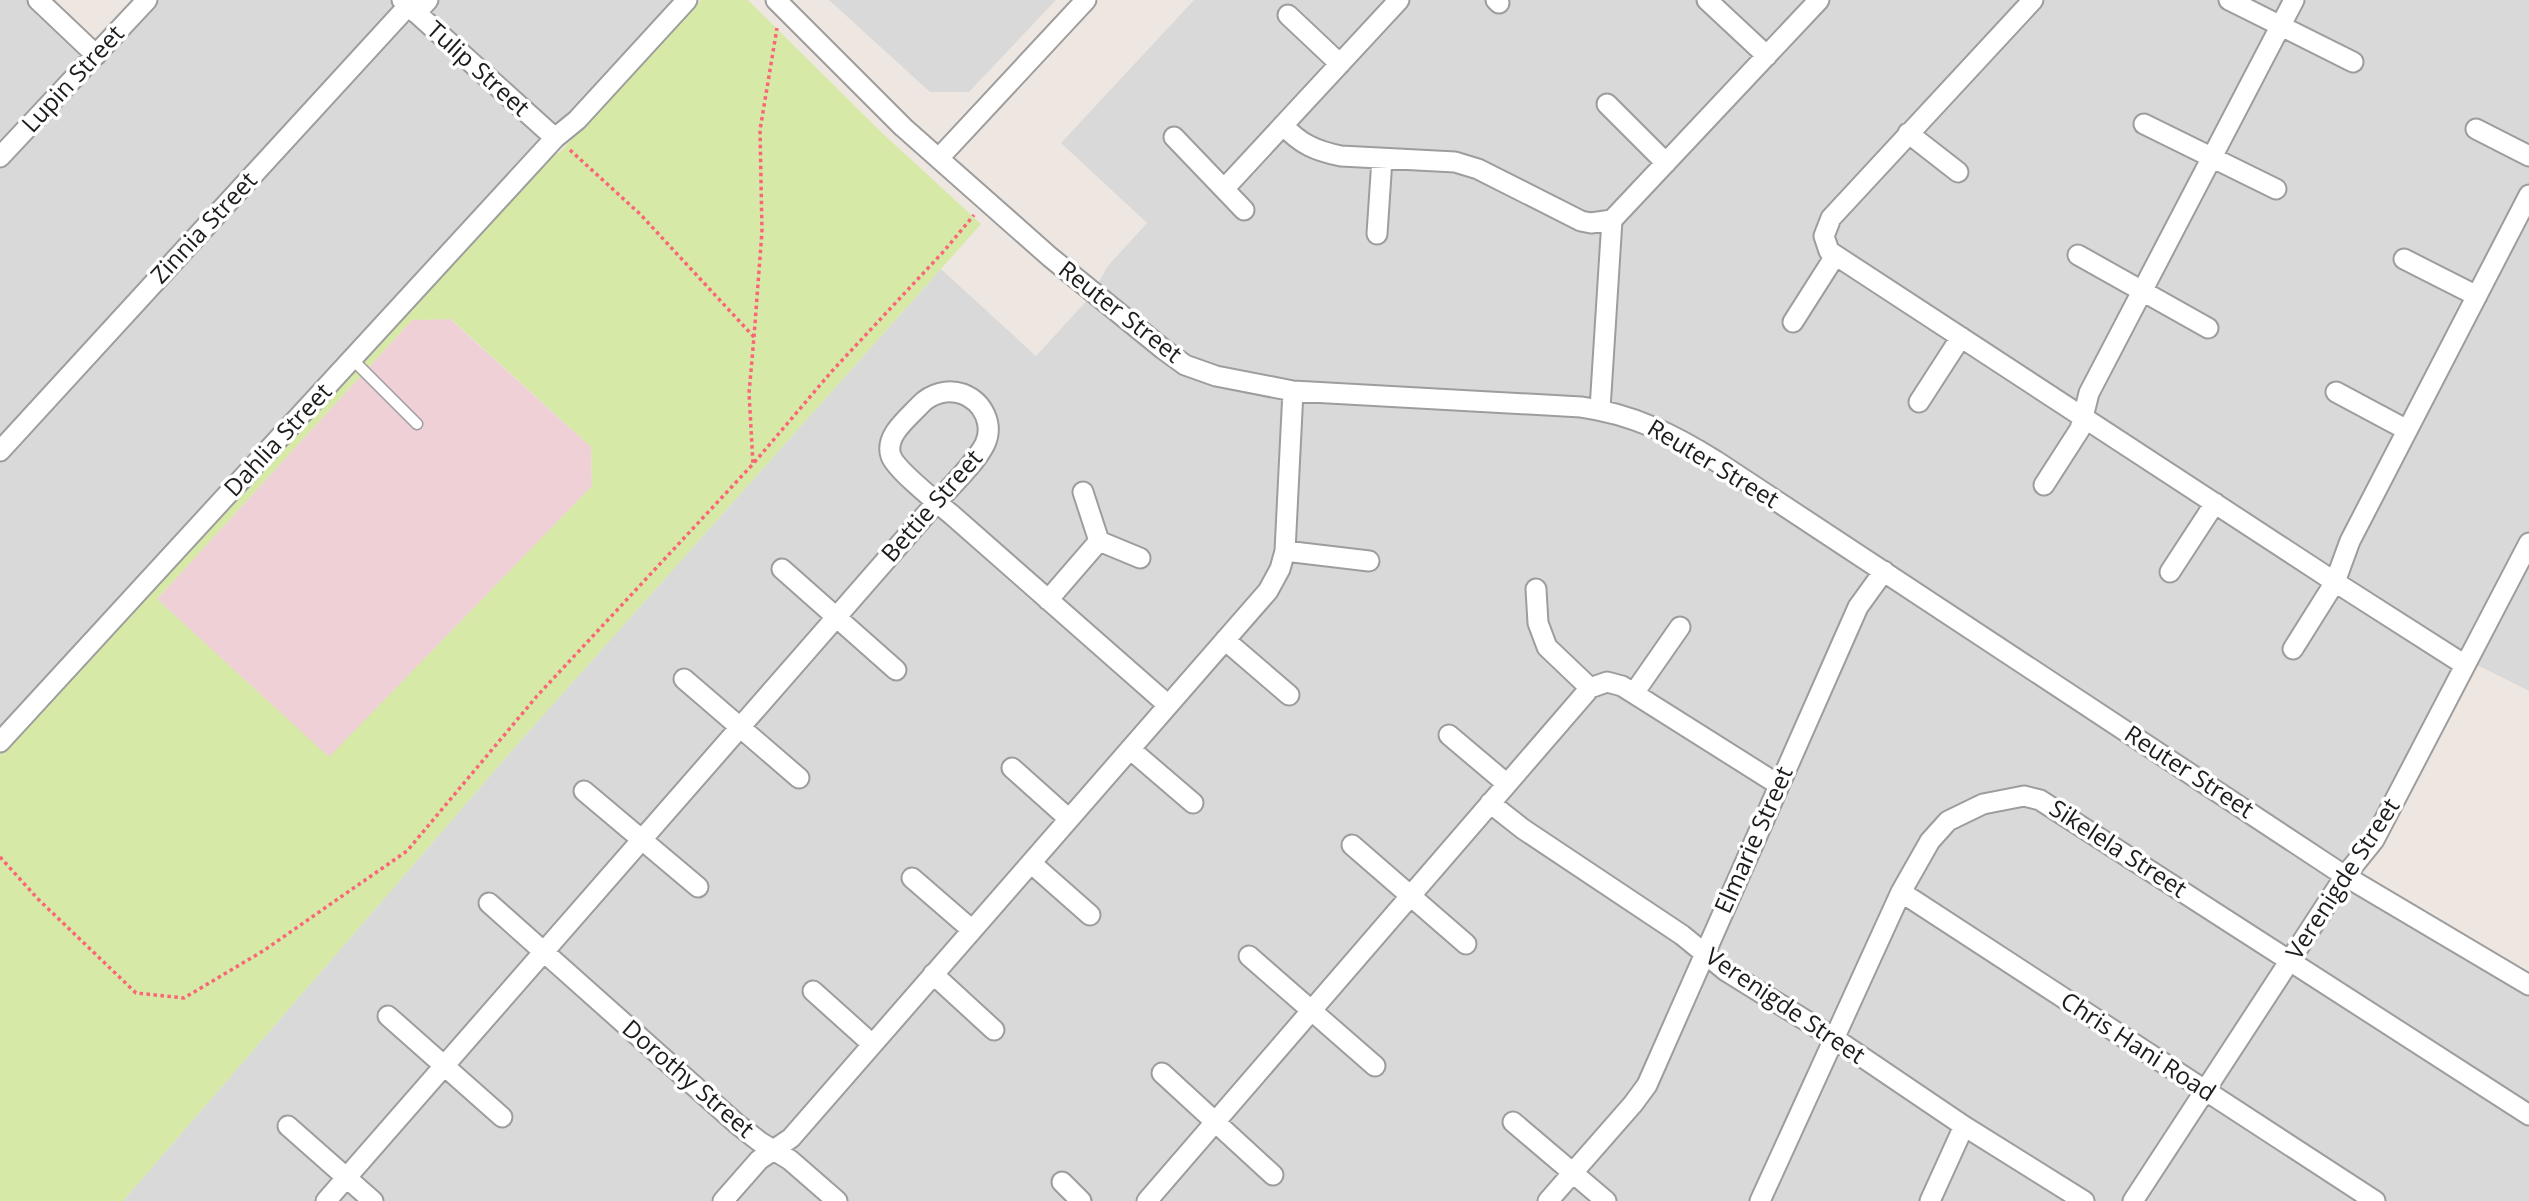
<svg xmlns="http://www.w3.org/2000/svg" width="2529" height="1201" font-family="'Open Sans',sans-serif">
  <style>
    .residential { fill: #dad9d9 }
    .commercial { fill: #efd0d6 }
    .grass { fill: #d6e9a6; fill-rule: evenodd }
    .lines { fill: none; stroke-linecap: round; stroke-linejoin: round }
    .lane-casing { stroke: #9d9d9d; stroke-width: 13 }
    .street-casing { stroke: #9d9d9d; stroke-width: 23 }
    .path { stroke: #fb6578; stroke-width: 3.5; stroke-dasharray: 3.5 3.5; stroke-linecap: butt }
    .lane { stroke: #fff; stroke-width: 10 }
    .street { stroke: #fff; stroke-width: 19 }
    .labels { text-anchor: middle; stroke-width: 7; stroke-linejoin: round; paint-order: stroke }
    .street-label { font-size: 24px; fill: #1c1c1c; stroke: #fff }
  </style>
  <rect width="100%" height="100%" fill="#eee7e1"/>
  <path class="residential" d="M0,0H35L96,57L149,0H687L0,743Z
    M829,0H1056L969,92H930Z
    M1194,0H2529V691L2467,660L2344,876L2529,988V1201H123L522,739L941,269L1036,356L1092,295L1107,267L1147,223L1061,143Z"/>
  <path class="commercial" d="M450,319L591,447L592,486L329,758L157,599L412,320Z"/>
  <path class="grass" d="M701,0H748L880,131L981,224L522,739L123,1201H0V754L541,161L560,152ZM451,319L591,447L592,486L329,757L157,599L412,320Z"/>
  <g class="lines">
    <defs>
      <path id="lane" d="M352,359L417,424"/>
      <path id="street" d="M38,0L96,55
        M402,0L555,138
        M776,0L903,127L1050,257L1163,349L1185,365L1216,376L1293,391L1581,407C1632,414 1673,434 1716,461L2345,876L2529,985
        M1496,0L1499,3
        M1707,0L1767,56
        M2033,0L1831,218L1824,236L1829,251L2335,582L2465,665
        M2229,0L2353,62
        M416,13L428,0
        M1288,15L1340,64
        M1607,104L1666,163
        M2144,124L2276,189
        M1283,125C1300,144 1316,151 1341,156L1455,162L1478,169L1581,221L1591,223L1612,220
        M2476,129L2529,156
        M1908,133L1958,172
        M1174,137L1244,210
        M0,157L147,0
        M939,158L1086,0
        M1224,189L1399,0
        M1377,234L1382,159
        M2078,255L2208,328
        M2404,259L2477,296
        M1793,322L1835,256
        M2336,392L2407,430
        M1919,402L1961,337
        M1600,409L1612,220L1819,0
        M0,451L408,6
        M2044,485L2080,429L2089,393L2294,0
        M1099,541L1140,558
        M1285,551L1369,561
        M782,569L896,670
        M2170,572L2215,503
        M1536,589L1538,623L1547,647L1590,688
        M1048,600L1099,541L1083,492
        M1225,640L1289,695
        M2293,649L2335,582L2350,541L2529,195
        M684,679L799,778
        M1634,693L1680,627
        M1449,735L1507,784
        M0,742L555,138L577,120L687,0
        M1130,749L1193,803
        M1012,768L1069,819
        M584,791L698,887
        M1490,803L1523,829L1682,935L1726,971L1834,1038L1964,1126L2084,1201
        M1352,845L1466,944
        M1031,863L1090,915
        M912,878L972,930
        M1901,892L2375,1201
        M489,903L737,1124L760,1142L790,1160L837,1201
        M1249,956L1375,1066
        M933,974L994,1030
        M813,991L872,1044
        M388,1016L502,1117
        M1162,1073L1273,1175
        M1513,1122L1606,1201
        M288,1126L373,1201
        M1062,1182L1081,1201
        M326,1201C488,1016 650,830 812,645C853,598 894,551 935,504C950,487 975,464 985,444C994,424 983,402 963,394C948,389 931,393 920,405C908,418 884,436 891,456C896,470 939,504 952,515C1024,579 1096,642 1168,705
        M723,1201L759,1160L791,1138L1268,591L1280,569L1285,551L1293,391
        M1147,1201L1590,688L1607,682L1622,686L1779,785
        M1548,1201L1633,1104L1647,1085L1858,607L1884,571
        M1760,1201L1901,892L1930,841L1948,821L1983,804L2024,796L2040,800L2529,1115
        M1930,1201L1964,1126
        M2133,1201L2345,876L2374,840L2529,543"/>
    </defs>
    <use href="#lane" class="lane-casing"/>
    <use href="#street" class="street-casing"/>
    <path class="path" d="M570,150L640,214L754,337L749,393L753,464L832,371L944,251L974,215
      M754,337L762,231L760,130L777,28
      M0,857L38,899L136,993L184,998L263,951L407,851L537,696L753,464"/>
    <use href="#lane" class="lane"/>
    <use href="#street" class="street"/>
  </g>
  <g class="labels">
    <g class="street-label">
      <text transform="translate(478 69) rotate(42)" y="8">Tulip Street</text>
      <text transform="translate(73 79) rotate(-47)" y="8">Lupin Street</text>
      <text transform="translate(204 228) rotate(-47)" y="8">Zinnia Street</text>
      <text transform="translate(1120 312) rotate(38)" y="8">Reuter Street</text>
      <text transform="translate(278 440) rotate(-47)" y="8">Dahlia Street</text>
      <text transform="translate(1713 464) rotate(31)" y="8">Reuter Street</text>
      <text transform="translate(932 506) rotate(-49)" y="8">Bettie Street</text>
      <text transform="translate(2189 772) rotate(33)" y="8">Reuter Street</text>
      <text transform="translate(1754 840) rotate(-66)" y="8">Elmarie Street</text>
      <text transform="translate(2118 849) rotate(33)" y="8">Sikelela Street</text>
      <text transform="translate(2343 879) rotate(-57)" y="8">Verenigde Street</text>
      <text transform="translate(1785 1006) rotate(34)" y="8">Verenigde Street</text>
      <text transform="translate(2138 1047) rotate(33)" y="8">Chris Hani Road</text>
      <text transform="translate(688 1079) rotate(41)" y="8">Dorothy Street</text>
    </g>
  </g>
</svg>
